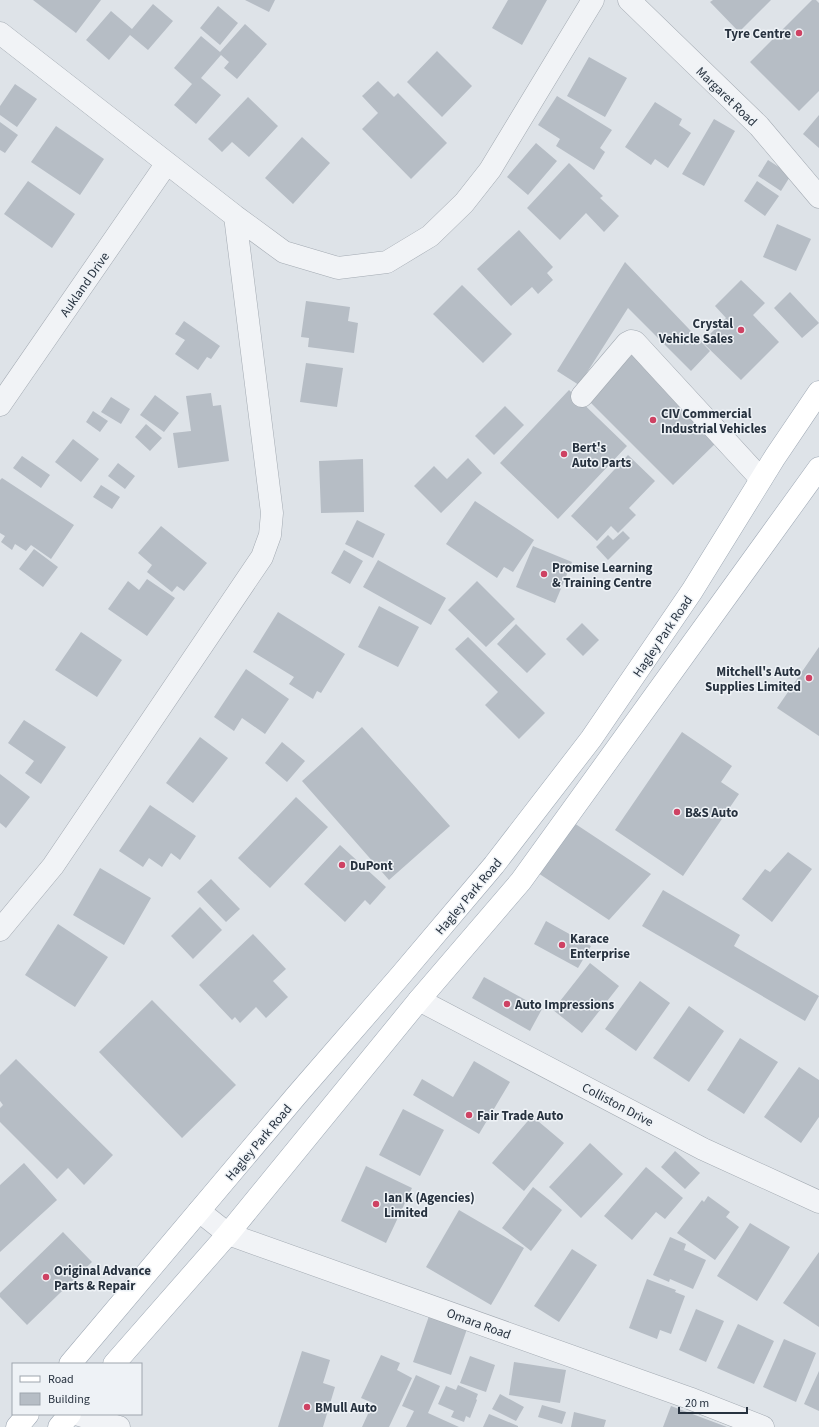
<svg xmlns="http://www.w3.org/2000/svg" width="819" height="1427" font-family="'Source Sans 3',sans-serif">
  <style>
    .building { fill: #b6bdc5 }
    .lines { fill: none; stroke-linecap: round; stroke-linejoin: round }
    .minor-casing { stroke: #a3aab2; stroke-width: 23 }
    .major-casing { stroke: #9ea8b4; stroke-width: 23 }
    .minor { stroke: #f1f3f6; stroke-width: 22 }
    .major { stroke: #fff; stroke-width: 22 }
    .poi-dot { fill: #ce4263; stroke: #eef2f6; stroke-width: 1.5 }
    .labels { text-anchor: middle; stroke-width: 3; stroke-linejoin: round; paint-order: stroke }
    .poi-label { font-size: 13px; font-weight: bold; fill: #27323f; stroke: #eef2f6; text-anchor: start }
    .street-label { font-size: 13px; fill: #27323f; stroke: #eef2f6 }
  </style>
  <rect width="100%" height="100%" fill="#dee3e8"/>
  <path class="building" d="M33,0H101L76,33Z
    M245,0H275L269,12Z
    M508,0H547L522,45L492,28Z
    M713,0H771L739,32L710,2Z
    M812,0H816L819,3V91L799,111L750,62Z
    M153,4L173,21L148,50L130,35L109,60L86,40L111,11L132,29Z
    M218,6L238,23L220,45L200,28Z
    M245,24L267,44L237,79L224,68L229,62L221,55L201,78L221,95L196,124L174,105L192,84L174,68L201,36L220,52Z
    M437,51L472,86L442,117L407,82Z
    M589,57L627,78L605,117L567,96Z
    M378,81L394,97L398,93L447,143L411,179L362,129L378,113L362,96Z
    M15,84L37,99L17,127L0,115V106Z
    M557,96L612,130L600,148L605,152L594,170L556,146L560,139L538,125Z
    M248,97L278,126L249,157L232,142L222,152L208,139Z
    M655,102L682,119L679,125L691,133L668,168L655,159L651,165L625,147Z
    M819,115V148L803,134Z
    M714,119L735,131L704,186L682,174Z
    M0,122L18,135L5,153L0,150Z
    M56,126L104,159L80,195L31,162Z
    M302,137L330,163L293,204L265,178Z
    M536,143L557,161L528,195L507,177Z
    M768,160L791,175L781,191L758,176Z
    M569,163L603,196L600,198L619,216L604,232L586,213L560,240L527,208Z
    M28,181L75,214L52,248L4,214Z
    M757,181L779,196L765,216L744,201Z
    M777,224L811,239L796,271L763,257Z
    M519,230L553,267L547,273L553,280L538,294L532,287L511,306L477,269Z
    M625,262L710,351L691,371L628,308L579,385L557,371Z
    M741,280L765,303L753,315L779,342L741,380L702,342L726,318L715,306Z
    M462,285L512,334L483,363L433,314Z
    M790,292L819,323L802,338L774,308Z
    M306,301L350,307L348,321L358,323L354,353L308,347L309,338L301,337Z
    M184,321L220,346L211,359L207,357L198,370L175,354L185,340L175,334Z
    M633,354L719,440L673,485L588,400Z
    M306,363L343,368L337,407L300,402Z
    M569,390L627,446L558,519L500,463Z
    M211,393L213,406L221,405L229,461L178,468L173,433L191,431L186,396Z
    M155,395L179,413L164,432L140,415Z
    M111,397L130,409L121,424L101,412Z
    M505,406L524,425L494,455L475,436Z
    M93,411L108,421L100,432L86,422Z
    M146,424L162,438L150,451L135,437Z
    M73,439L99,459L81,482L55,462Z
    M628,455L655,481L629,508L636,515L618,533L611,526L597,541L571,516Z
    M22,456L50,475L41,488L13,468Z
    M468,458L482,473L441,513L414,486L434,466L447,479Z
    M363,459L364,512L321,513L319,461Z
    M118,463L135,476L125,489L108,476Z
    M2,478L74,525L51,559L31,545L26,551L15,544L12,550L1,542L5,536L0,533V480Z
    M101,485L120,497L112,509L93,497Z
    M475,501L534,540L513,572L504,567L497,578L446,544Z
    M357,520L385,534L373,558L345,544Z
    M161,526L207,563L184,591L177,586L172,592L147,572L152,565L138,553Z
    M623,531L630,538L608,560L596,547L608,535L613,540Z
    M533,546L572,562L555,603L516,587Z
    M34,549L58,567L43,587L19,569Z
    M344,550L363,561L350,584L331,573Z
    M378,560L446,598L431,625L363,587Z
    M147,579L175,598L147,636L108,609L128,581L139,590Z
    M477,581L515,619L486,647L448,610Z
    M379,606L419,627L398,667L358,647Z
    M278,612L345,654L321,693L317,691L313,699L289,684L294,677L253,652Z
    M582,623L599,640L583,656L566,639Z
    M516,624L546,654L527,673L497,644Z
    M81,632L122,660L97,697L55,670Z
    M468,637L545,713L519,739L485,705L498,692L455,649Z
    M819,647V736L777,708Z
    M246,669L289,699L265,734L242,718L234,731L214,717Z
    M24,720L66,747L41,784L25,773L34,761L8,743Z
    M362,727L450,826L389,880L302,781Z
    M682,732L732,766L721,782L739,794L683,876L615,830Z
    M200,737L228,758L193,803L166,783Z
    M282,742L305,761L287,782L265,763Z
    M0,774L30,797L6,828L0,823Z
    M296,797L328,827L270,888L238,858Z
    M150,805L196,836L180,860L171,853L162,867L149,858L143,867L119,851Z
    M574,823L651,874L609,920L538,873Z
    M340,845L386,887L370,905L365,900L345,922L304,884Z
    M788,852L812,869L772,922L742,899L765,869L770,872Z
    M100,868L151,898L124,945L73,915Z
    M211,879L240,909L226,922L197,892Z
    M663,890L740,935L734,946L819,996L805,1021L642,926Z
    M200,907L222,930L193,959L171,936Z
    M546,921L591,946L578,968L534,944Z
    M58,924L108,957L75,1007L25,975Z
    M253,934L286,969L273,981L288,997L266,1018L256,1007L240,1023L235,1017L232,1020L199,985Z
    M590,963L619,986L582,1033L553,1010Z
    M484,977L542,1009L530,1031L472,998Z
    M640,981L670,1003L636,1051L605,1029Z
    M152,1000L236,1085L182,1138L99,1052Z
    M689,1006L724,1031L689,1082L653,1058Z
    M740,1038L778,1062L744,1114L707,1090Z
    M16,1059L113,1155L84,1185L68,1168L57,1179L0,1122V1108L3,1105L0,1101V1075Z
    M474,1061L510,1082L479,1134L413,1095L422,1079L453,1097Z
    M799,1067L819,1080V1117L801,1143L764,1117Z
    M403,1109L444,1130L420,1176L379,1155Z
    M532,1116L564,1143L524,1191L492,1163Z
    M590,1143L623,1174L581,1218L549,1187Z
    M675,1151L700,1173L685,1189L661,1167Z
    M24,1163L57,1200L0,1252V1185Z
    M366,1166L412,1188L386,1243L341,1221Z
    M646,1167L683,1198L665,1219L656,1212L632,1240L604,1216Z
    M533,1187L562,1210L531,1251L502,1228Z
    M708,1196L730,1212L726,1217L739,1227L715,1260L677,1233L702,1200L704,1202Z
    M459,1210L524,1248L491,1305L426,1267Z
    M750,1223L790,1247L757,1301L717,1276Z
    M63,1232L92,1262L27,1325L0,1297V1293Z
    M670,1237L686,1244L684,1250L706,1260L693,1289L670,1279L669,1282L653,1275Z
    M572,1249L597,1265L559,1322L534,1306Z
    M819,1252V1327L783,1303Z
    M647,1279L676,1290L675,1292L685,1296L671,1334L660,1330L657,1339L629,1328Z
    M696,1309L724,1321L706,1362L679,1350Z
    M429,1316L467,1329L451,1375L413,1362Z
    M738,1324L774,1341L754,1384L717,1368Z
    M784,1339L816,1353L796,1402L763,1387Z
    M302,1351L330,1360L323,1383L335,1387L323,1427H278Z
    M381,1355L400,1363L397,1370L412,1378L389,1427H362L373,1403L361,1398Z
    M470,1356L495,1365L486,1392L460,1383Z
    M514,1362L566,1370L560,1403L509,1395Z
    M819,1371V1411L804,1404Z
    M416,1375L440,1386L428,1413L459,1427H406L414,1411L402,1406Z
    M458,1385L478,1394L476,1399L477,1400L470,1418L466,1416L464,1422L451,1417L454,1411L438,1404L446,1386L456,1390Z
    M500,1394L524,1407L516,1421L492,1409Z
    M542,1405L566,1412L562,1424L538,1417Z
    M671,1406L727,1427H663Z
    M574,1412L606,1420L604,1427H571Z
    M489,1414L518,1426V1427H483Z"/>
  <g class="lines">
    <defs>
      <path id="minor" d="M629,0L759,126L819,197
        M0,33L235,216L284,252L338,268L387,262L430,236L464,203L490,170L593,0
        M582,396L627,343L631,341L635,342L761,479
        M0,405L167,163
        M0,930L53,866L262,557L270,535L272,513L235,216
        M419,1000L703,1149L819,1202
        M199,1211L228,1234L689,1398L763,1427
        M76,1414L119,1427"/>
      <path id="major" d="M70,1364L296,1096L401,975L494,865L591,739L692,591L775,457L819,392
        M114,1364L228,1234L419,1000L521,881L819,468
        M17,1427L28,1414
        M59,1427L70,1414"/>
    </defs>
    <use href="#minor" class="minor-casing"/>
    <use href="#major" class="major-casing"/>
    <use href="#minor" class="minor"/>
    <use href="#major" class="major"/>
  </g>
  <g class="poi-dot">
    <circle cx="799" cy="33" r="4"/>
    <circle cx="741" cy="330" r="4"/>
    <circle cx="653" cy="420" r="4"/>
    <circle cx="564" cy="454" r="4"/>
    <circle cx="544" cy="574" r="4"/>
    <circle cx="809" cy="678" r="4"/>
    <circle cx="677" cy="812" r="4"/>
    <circle cx="342" cy="865" r="4"/>
    <circle cx="562" cy="945" r="4"/>
    <circle cx="507" cy="1004" r="4"/>
    <circle cx="469" cy="1115" r="4"/>
    <circle cx="376" cy="1204" r="4"/>
    <circle cx="46" cy="1277" r="4"/>
    <circle cx="307" cy="1407" r="4"/>
  </g>
  <g class="labels">
    <g class="poi-label">
      <text x="791" y="38" text-anchor="end">Tyre Centre</text>
      <text x="733" y="328" text-anchor="end">Crystal<tspan x="733" dy="15">Vehicle Sales</tspan></text>
      <text x="661" y="418">CIV Commercial<tspan x="661" dy="15">Industrial Vehicles</tspan></text>
      <text x="572" y="452">Bert's<tspan x="572" dy="15">Auto Parts</tspan></text>
      <text x="552" y="572">Promise Learning<tspan x="552" dy="15">&amp; Training Centre</tspan></text>
      <text x="801" y="676" text-anchor="end">Mitchell's Auto<tspan x="801" dy="15">Supplies Limited</tspan></text>
      <text x="685" y="817">B&amp;S Auto</text>
      <text x="350" y="870">DuPont</text>
      <text x="570" y="943">Karace<tspan x="570" dy="15">Enterprise</tspan></text>
      <text x="515" y="1009">Auto Impressions</text>
      <text x="477" y="1120">Fair Trade Auto</text>
      <text x="384" y="1202">Ian K (Agencies)<tspan x="384" dy="15">Limited</tspan></text>
      <text x="54" y="1275">Original Advance<tspan x="54" dy="15">Parts &amp; Repair</tspan></text>
      <text x="315" y="1412">BMull Auto</text>
    </g>
    <g class="street-label">
      <text transform="translate(727 96) rotate(44)" y="5">Margaret Road</text>
      <text transform="translate(84 284) rotate(-55)" y="5">Aukland Drive</text>
      <text transform="translate(662 636) rotate(-56)" y="5">Hagley Park Road</text>
      <text transform="translate(468 896) rotate(-50)" y="5">Hagley Park Road</text>
      <text transform="translate(618 1104) rotate(28)" y="5">Colliston Drive</text>
      <text transform="translate(258 1142) rotate(-50)" y="5">Hagley Park Road</text>
      <text transform="translate(479 1323) rotate(20)" y="5">Omara Road</text>
    </g>
  </g>
  <rect x="12" y="1363" width="130" height="52" fill="#eef2f6" stroke="#9ea5ad"/>
  <rect x="20" y="1376" width="20" height="6" fill="#ffffff" stroke="#9ea5ad"/>
  <text x="48" y="1383" font-size="12" fill="#27323f">Road</text>
  <rect x="20" y="1393" width="20" height="12" fill="#b6bdc5" stroke="#9ea5ad"/>
  <text x="48" y="1403" font-size="12" fill="#27323f">Building</text>
  <path d="M679 1407v6h68v-6" fill="none" stroke="#27323f" stroke-width="2"/>
  <text x="685" y="1407" font-size="12" fill="#27323f" stroke="#eef2f6" stroke-width="3" paint-order="stroke">20 m</text>
</svg>
